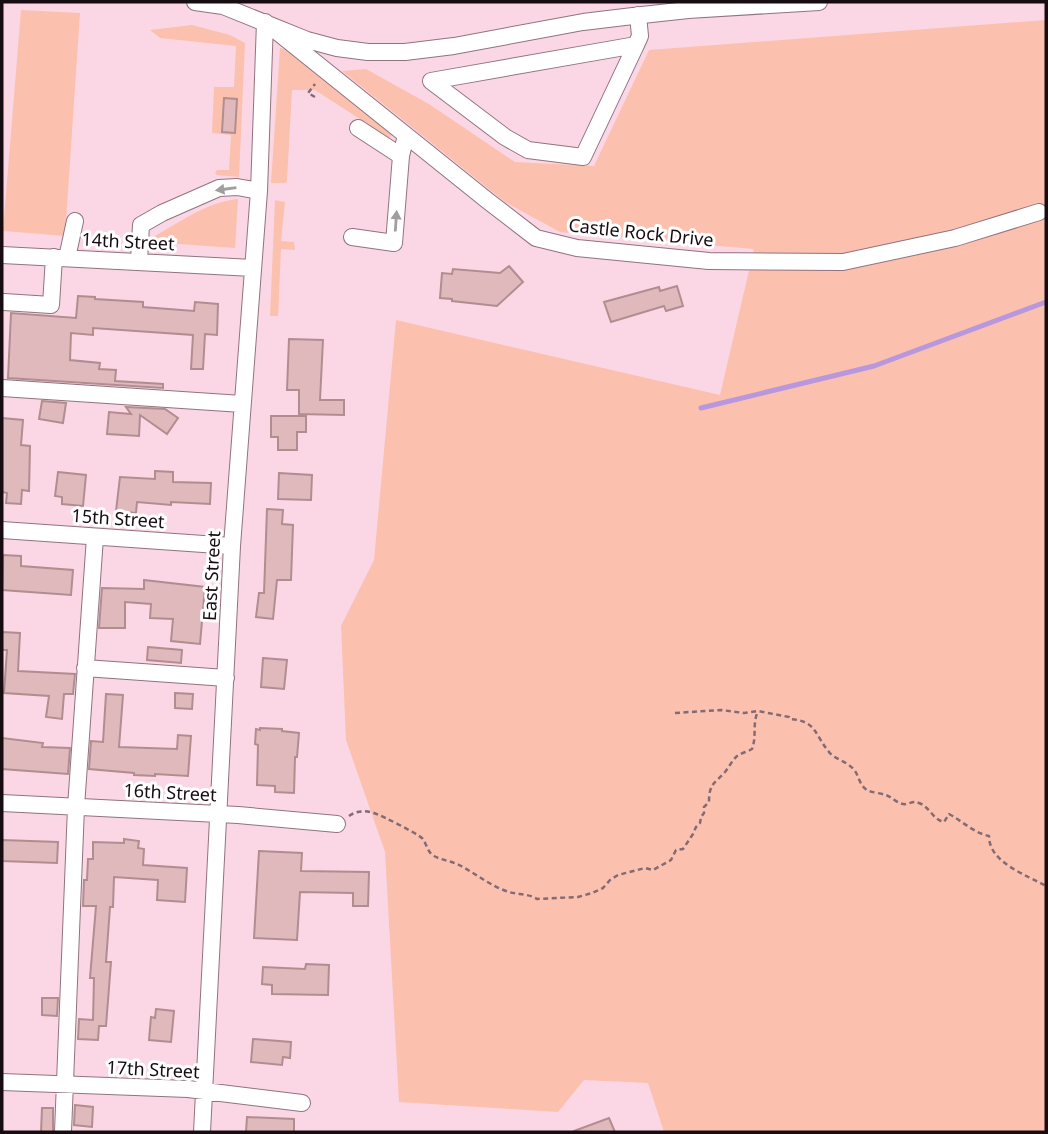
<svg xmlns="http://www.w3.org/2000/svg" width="1048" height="1134" font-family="'Noto Sans',sans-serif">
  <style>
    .green { fill: #fcc0ae }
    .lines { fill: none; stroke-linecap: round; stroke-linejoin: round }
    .stream { stroke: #b797de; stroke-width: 5 }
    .building { fill: #e0b9bc; stroke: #b28d8f; stroke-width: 2 }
    .minor-casing { stroke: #92727f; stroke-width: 18 }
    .path { stroke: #826b75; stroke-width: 2.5; stroke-dasharray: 5 3.5; stroke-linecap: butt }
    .minor { stroke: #fff; stroke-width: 16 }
    .oneway { fill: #a29ea0 }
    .labels { text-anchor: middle; stroke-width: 6; stroke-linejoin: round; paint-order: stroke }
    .street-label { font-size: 18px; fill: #170c11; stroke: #fff }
  </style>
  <rect width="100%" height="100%" fill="#fbd7e6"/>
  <path class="green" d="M21,10L80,13L65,236L3,231Z
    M1046,20V1132H664L648,1083L584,1080L558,1112L399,1102L385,852L346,740L341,626L374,560L396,320L720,395L754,249L560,232L505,202L342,71L366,69L429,104L515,162L594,166L649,50Z
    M192,25L230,35L245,43L239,177L217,175L215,173L217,170H229L231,135L212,133L214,87H234L236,46L160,38L150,30Z
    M280,48L295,52L393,134L389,138L315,90H292L287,180L286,183H271Z
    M238,199L235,248L151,242L153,237C180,222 207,202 238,199Z
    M275,200L285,202L281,241L294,242L295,250L281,249L278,316H270Z"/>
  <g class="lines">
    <path class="stream" d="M701,408L874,366L1046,302"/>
  </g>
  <path class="building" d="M224,98L237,99L235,133L222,132Z
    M509,266L523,282L497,306L452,301V299L440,298L442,273L452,274L453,269L500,273Z
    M677,286L683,306L666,311L664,306L611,322L604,302L659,287L660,291Z
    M78,296L95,297V299L143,302V307L194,311L195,302L218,304L217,335L205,334L203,369H191L193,335L93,328V335L71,333L70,360L100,363L99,369L116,370L115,381L163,384V388L8,378L11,313L76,318Z
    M289,339L323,340L320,400H344V415L299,414V390H287Z
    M42,401L66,403L63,423L39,419Z
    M126,407L165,409L178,418L167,434L140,415L139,436L107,434L109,412L131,414Z
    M271,416H306V432H297V450H278V437H271Z
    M2,418L23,420L21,445L30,446L29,491L22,490L21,504L6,503L7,493L2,492Z
    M155,471L173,472V482L211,483L210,504L171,502V505L137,502L136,513L116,511L120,477L155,479Z
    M58,472L86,475L83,506L62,504V497L55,496Z
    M279,473L312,475L311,500L278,499Z
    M267,509L283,510L282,524L293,525L291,580H277L273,619L256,617L259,593H264Z
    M3,555L21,556V566L73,570L71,595L2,590Z
    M144,580L205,587L200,644L171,641L173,619L150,618L151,604L125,602V628H99L102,588L144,589Z
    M2,632L20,633L18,671L75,674L73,694H64L62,719L46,717L49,696L4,693L7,650H2Z
    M148,647L182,650L181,663L147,660Z
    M263,658L287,660L284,689L261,687Z
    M175,693L193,694L192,709L175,708Z
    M106,694L123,695L119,747L177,749L178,735L191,736L188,776L155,774V776L134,775V773L89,769L91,741L103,742Z
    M260,728L282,729V731L299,733L297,757H295L294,793L275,792V786L257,785L258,745L255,744L256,729L260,730Z
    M2,738L43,743L42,747L70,748L68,774L2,769Z
    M124,839L139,841L138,848L144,849L143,865L187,868L185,902L157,900L158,880L114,877L113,907H110L106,962H111L106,1026H99L98,1040L78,1039L79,1019L93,1020L94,978H90L96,906H83L84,880H87L88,859H93V842L124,843Z
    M2,840L58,842L57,863L2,861Z
    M259,851L302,853L301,871L369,872L368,906H353V893L300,892L297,940L254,938Z
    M306,964L329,965L328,995L272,994V985L262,984L263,967L305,969Z
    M42,998H58L57,1016L42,1015Z
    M156,1009L174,1011L171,1042L149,1040L151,1017L155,1018Z
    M253,1039L291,1042L290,1058L283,1057L282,1065L251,1062Z
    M75,1105L93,1107L92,1127L74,1125Z
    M42,1108H53V1132H41Z
    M247,1117L294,1119V1132H246Z
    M609,1118L615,1132H574V1131Z"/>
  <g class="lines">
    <defs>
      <path id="minor" d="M195,2L223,6L307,40L337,48L368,52H405L454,46L583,22L633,16L688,10L819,2
        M265,22L488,201L536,238L577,248L709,261L843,262L955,238L1039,212
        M636,45L431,81L505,137L528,150L583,157L636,45L640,36L638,15
        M358,128L401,156
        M352,237L394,243L401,156L406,135
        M2,255L253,268
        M67,258L75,221
        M139,261L141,225L162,213L219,188L237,187L259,191
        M4,302L51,305L54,257
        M2,388L242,404
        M2,530L232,546
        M85,668L226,678
        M2,803L238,815L337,824
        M2,1082L188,1089L302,1103
        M63,1132L76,807L95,537
        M202,1132L232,546L259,191L265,22"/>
    </defs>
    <use href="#minor" class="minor-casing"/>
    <path class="path" d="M315,97L308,93L315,84
      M675,713L721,710L744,713L758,711L789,717L790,719C817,721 814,734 829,752C835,760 848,761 855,771C859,777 860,786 867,790C873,793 882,793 888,796C893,798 897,803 903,804C909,805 912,800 919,803C930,807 933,820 944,822L949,814C962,821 974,833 989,836C989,863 1027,875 1046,886
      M349,816C356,811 365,810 374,813C383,816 416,833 422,838C427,844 427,852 434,856C441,860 451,861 459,865C475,873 489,885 506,891C516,895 528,893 537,899L578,897L592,893L603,888L610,880L618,875L645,868L653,870L671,860L676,850L683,849L693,834L696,827L700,823L701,817L704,813V807L709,802C709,784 714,784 725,772C729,767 732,761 736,757C740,753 747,752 752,749C757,736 752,724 758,711"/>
    <use href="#minor" class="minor"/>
  </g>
  <defs><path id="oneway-solid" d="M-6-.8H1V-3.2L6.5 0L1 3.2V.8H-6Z" transform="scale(1.75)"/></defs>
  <g class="oneway">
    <use href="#oneway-solid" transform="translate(226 189) rotate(172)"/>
    <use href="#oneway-solid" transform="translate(396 221) rotate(-86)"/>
  </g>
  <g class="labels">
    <g class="street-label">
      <text transform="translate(641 233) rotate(6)" y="6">Castle Rock Drive</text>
      <text transform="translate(128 242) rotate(3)" y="6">14th Street</text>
      <text transform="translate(118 519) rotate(4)" y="6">15th Street</text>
      <text transform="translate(212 576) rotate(-87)" y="6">East Street</text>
      <text transform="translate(170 793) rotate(3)" y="6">16th Street</text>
      <text transform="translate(153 1070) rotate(3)" y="6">17th Street</text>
    </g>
  </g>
  <rect width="1048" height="1134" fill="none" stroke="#170c11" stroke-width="7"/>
</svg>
